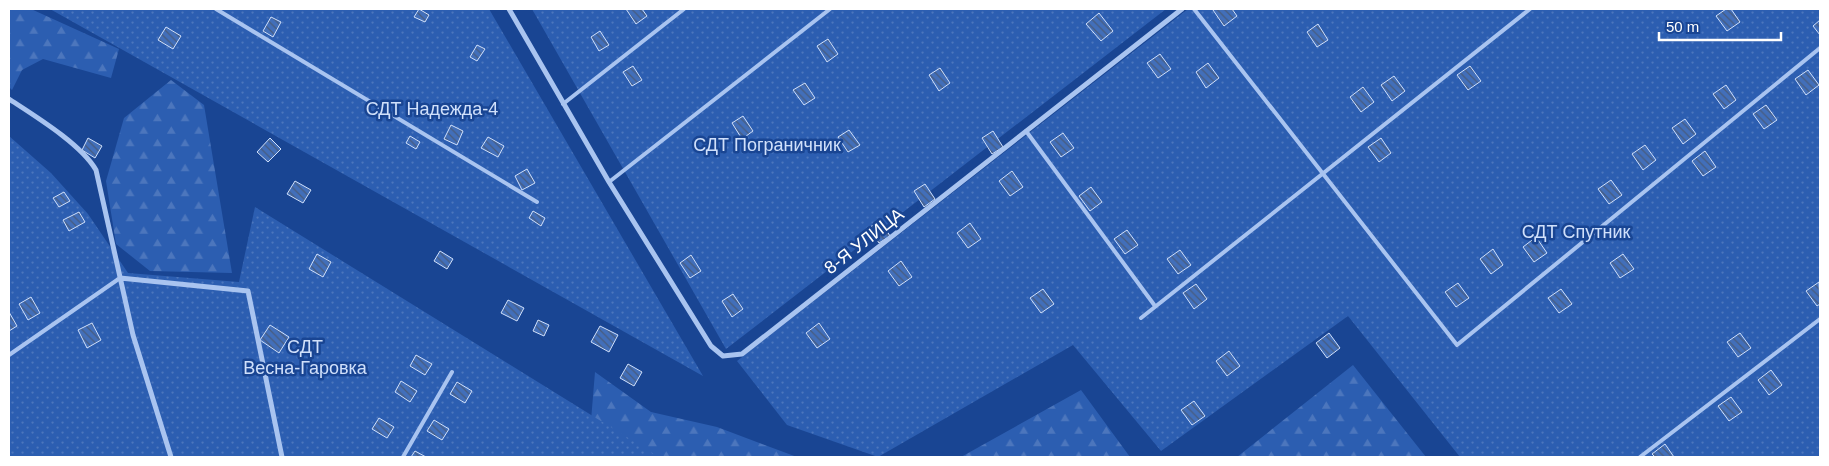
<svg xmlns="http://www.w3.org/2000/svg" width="1829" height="466" font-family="Arial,sans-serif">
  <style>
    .forest { fill: url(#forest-firs) }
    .garden { fill: url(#garden-dots) }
    .building { fill: url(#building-back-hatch); stroke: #d0e0fb }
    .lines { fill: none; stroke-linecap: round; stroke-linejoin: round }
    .lane { stroke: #a9c4f0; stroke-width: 4 }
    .street { stroke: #a9c4f0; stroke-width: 5 }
    .labels { text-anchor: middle; stroke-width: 5; stroke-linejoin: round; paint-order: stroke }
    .park-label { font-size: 18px; fill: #d0e0fb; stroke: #194593 }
    .street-label { font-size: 18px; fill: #fff; stroke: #194593 }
  </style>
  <defs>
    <pattern id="forest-firs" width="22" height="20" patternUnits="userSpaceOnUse" patternTransform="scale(1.25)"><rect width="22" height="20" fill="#2c5eb1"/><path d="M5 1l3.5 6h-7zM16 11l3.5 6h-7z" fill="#4c76bd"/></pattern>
    <pattern id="garden-dots" width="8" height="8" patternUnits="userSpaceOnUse" patternTransform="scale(1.25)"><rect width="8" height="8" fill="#2c5eb1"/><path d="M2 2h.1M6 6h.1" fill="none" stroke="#4c76bd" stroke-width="1.8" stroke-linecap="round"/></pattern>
    <pattern id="building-back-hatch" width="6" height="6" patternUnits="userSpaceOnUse" patternTransform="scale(1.25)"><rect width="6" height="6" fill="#426fba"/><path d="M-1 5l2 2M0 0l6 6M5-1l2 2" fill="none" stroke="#485c7e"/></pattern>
  </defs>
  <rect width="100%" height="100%" fill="#194593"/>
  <path class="forest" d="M9,9H31L119,49L111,78L43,59L22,70L12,90L9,87Z
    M171,80L204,105L232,273L150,271L116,244L106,181L124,118Z
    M1353,365L1426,457H1237Z
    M595,372L651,412L717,427L797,457H630L590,433Z
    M1081,390L1130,457H961Z"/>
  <path class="garden" d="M50,9H489L703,376Z
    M532,9H1166L726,349Z
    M1188,9H1820V457H1460L1348,316L1161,451L1073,345L878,457L787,425L737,361Z
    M9,136L51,173L88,214L128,273L239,282L255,207L659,457H9Z"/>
  <path class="building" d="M419,9L429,15L425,22L414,17Z
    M626,9H642L647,16L636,24Z
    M1215,9H1232L1237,16L1224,26L1213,10Z
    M1726,9H1731L1740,22L1727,31L1716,16Z
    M1099,13L1113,31L1101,41L1086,24Z
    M271,17L281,22L273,37L263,31Z
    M1820,20V35L1813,26Z
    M1318,24L1328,40L1317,47L1307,32Z
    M166,27L181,36L173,49L158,40Z
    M600,31L609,45L599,51L591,37Z
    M828,39L838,54L827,62L817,46Z
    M477,45L485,49L477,61L470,57Z
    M1160,54L1171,69L1158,78L1147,63Z
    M1208,63L1219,78L1206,88L1196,72Z
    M633,66L642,80L632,86L623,72Z
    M1470,66L1481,81L1468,90L1457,75Z
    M940,68L950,83L939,91L929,75Z
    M1808,70L1819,85L1806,95L1795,79Z
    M1394,76L1405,91L1392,101L1381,85Z
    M805,83L815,98L804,105L793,90Z
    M1726,85L1736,100L1724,109L1713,94Z
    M1363,87L1374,102L1361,112L1350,97Z
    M1766,105L1777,120L1764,129L1753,114Z
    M743,116L753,131L742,139L732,123Z
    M1685,119L1696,134L1683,144L1672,128Z
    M451,125L463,131L457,145L444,139Z
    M849,130L860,145L848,152L838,137Z
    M993,131L1003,147L992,154L982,138Z
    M1063,133L1074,148L1061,157L1050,142Z
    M410,136L420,142L416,149L406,143Z
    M488,137L504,146L498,157L481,148Z
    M88,138L102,146L95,158L82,150Z
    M270,138L281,149L268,162L257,152Z
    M1381,138L1391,153L1379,162L1368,147Z
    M1645,145L1656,160L1643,170L1632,154Z
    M1705,151L1716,167L1703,176L1692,161Z
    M527,169L535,183L522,190L515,176Z
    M1012,171L1023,187L1010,196L999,181Z
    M1611,180L1622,195L1609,204L1598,189Z
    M295,181L311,190L303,203L287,194Z
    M925,184L935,199L924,207L914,191Z
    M1091,187L1102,202L1090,211L1079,196Z
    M64,192L70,201L59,207L53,198Z
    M533,211L545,218L541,226L529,218Z
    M79,212L85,222L69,231L63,220Z
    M880,220L890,236L879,243L869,228Z
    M970,223L981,239L968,248L957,233Z
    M1127,230L1138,245L1125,254L1114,239Z
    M1536,237L1547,253L1534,262L1523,247Z
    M1493,249L1503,265L1491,274L1480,259Z
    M1180,250L1191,265L1178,274L1167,259Z
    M440,251L453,259L447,269L434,261Z
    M317,254L331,262L323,277L309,269Z
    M1623,254L1634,269L1620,278L1610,263Z
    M691,255L701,271L690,278L680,263Z
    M901,261L912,277L899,286L888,271Z
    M1819,282L1820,304L1817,306L1806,291Z
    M1458,283L1469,298L1456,307L1445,292Z
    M1196,284L1207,299L1194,309L1183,293Z
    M1043,289L1054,304L1041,313L1030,298Z
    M1561,289L1572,304L1559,313L1548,298Z
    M733,294L743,309L732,317L722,301Z
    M31,297L40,313L28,320L19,304Z
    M508,300L524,308L517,321L501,313Z
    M9,312L17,326L9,331Z
    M538,320L549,325L544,336L533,331Z
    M92,323L101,340L87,348L78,330Z
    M819,323L830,339L817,348L806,333Z
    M270,325L289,337L279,353L260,340Z
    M600,326L618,335L609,352L591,342Z
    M1329,333L1340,348L1327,358L1316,343Z
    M1740,333L1751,348L1738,357L1727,342Z
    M1229,351L1240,366L1227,376L1216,361Z
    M416,355L432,364L425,375L410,366Z
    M628,364L642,372L634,386L620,378Z
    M1771,370L1782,385L1769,395L1758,380Z
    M401,381L417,391L410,402L395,392Z
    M457,382L472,391L465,403L450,394Z
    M1731,397L1742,412L1729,421L1718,406Z
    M1194,401L1205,416L1192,425L1181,410Z
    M379,418L394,427L387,438L372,429Z
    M434,420L449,429L442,440L427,431Z
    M1665,444L1674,457H1655L1652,454Z
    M415,451L426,457H411Z"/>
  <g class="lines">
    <path class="lane" d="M216,9L537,202
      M1194,9L1457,345L1820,48
      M563,104L684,9
      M1026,131L1155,306
      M609,182L830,9
      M1141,318L1530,9
      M9,355L120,278
      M403,457L452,372
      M1640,457L1820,319"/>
    <path class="street" d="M509,9L609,182L711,346L723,356L742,354L1182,9
      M9,99C35,116 81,144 96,170L133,335L171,457
      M120,278L248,291L282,457"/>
  </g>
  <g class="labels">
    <g class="park-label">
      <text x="432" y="115">СДТ Надежда-4</text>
      <text x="767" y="151">СДТ Пограничник</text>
      <text x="1576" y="238">СДТ Спутник</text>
      <text x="305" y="353">СДТ<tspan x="305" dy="21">Весна-Гаровка</tspan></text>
    </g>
    <g class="street-label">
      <text transform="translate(864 241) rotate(-38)" y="6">8-Я УЛИЦА</text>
    </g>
  </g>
  <rect width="1829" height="466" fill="none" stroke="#ffffff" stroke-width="20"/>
  <path d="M1659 32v8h122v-8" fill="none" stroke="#ffffff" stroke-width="2.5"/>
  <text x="1666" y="32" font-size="15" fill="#ffffff" stroke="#194593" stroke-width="4" paint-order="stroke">50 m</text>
</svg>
